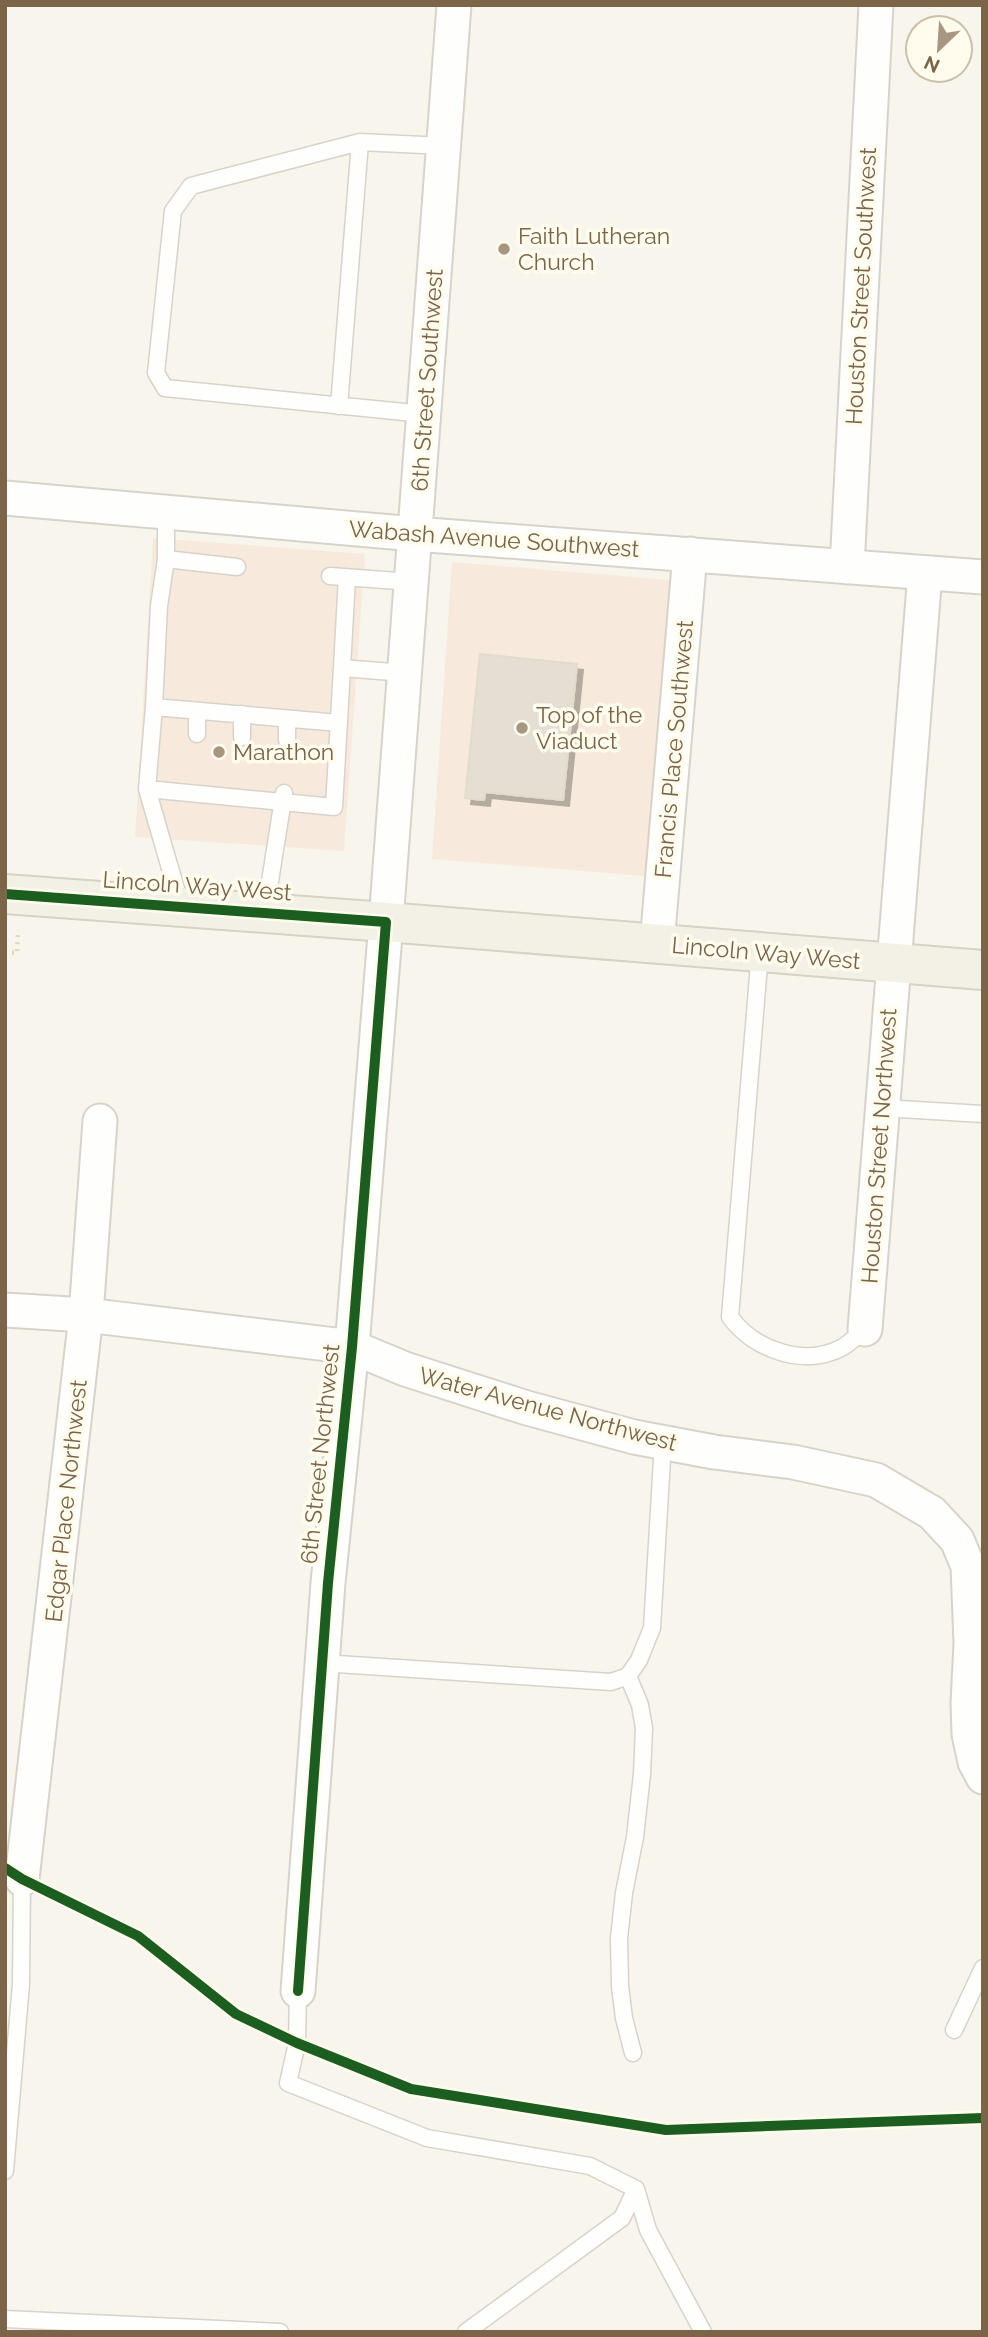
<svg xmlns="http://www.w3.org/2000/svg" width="988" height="2337" font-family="Raleway,sans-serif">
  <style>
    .commercial { fill: #f7eadc }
    .building { fill: #e5dfd3; stroke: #e3dbcd; stroke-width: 2; filter: url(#shadow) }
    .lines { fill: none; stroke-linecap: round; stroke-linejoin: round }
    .service-casing { stroke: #d8d3ca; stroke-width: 19 }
    .minor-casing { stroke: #d8d3ca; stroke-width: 37 }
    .primary-casing { stroke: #d8d1c5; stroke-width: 42 }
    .path { stroke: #dcd6cd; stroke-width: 4.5; stroke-dasharray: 2 5; stroke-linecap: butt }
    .service { stroke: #fefefc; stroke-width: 16 }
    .minor { stroke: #fefefc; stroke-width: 33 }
    .primary { stroke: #f3f1e5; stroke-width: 38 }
    .cycleway-casing { stroke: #fffcee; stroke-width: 15 }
    .cycleway { stroke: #1b5e20; stroke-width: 10 }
    .poi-dot { fill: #a79781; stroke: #fffcee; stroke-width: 2.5 }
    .labels { text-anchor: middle; stroke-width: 7; stroke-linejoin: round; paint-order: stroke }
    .poi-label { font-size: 23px; fill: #7b6448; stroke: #fffcee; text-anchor: start }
    .street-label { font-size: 23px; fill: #7b6448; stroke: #fffcee }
  </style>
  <defs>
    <filter id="shadow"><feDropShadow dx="6" dy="6" stdDeviation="0" flood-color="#0004"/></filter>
  </defs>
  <rect width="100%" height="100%" fill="#f8f6ec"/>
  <path class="commercial" d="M153,538L365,554L344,851L135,837Z
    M452,562L671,580L646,876L432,859Z"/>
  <path class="building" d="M480,654L577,664L563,800L485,792L484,800L465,798Z"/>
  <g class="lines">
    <defs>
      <path id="service" d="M339,406L360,142
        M424,414L165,388L156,373L173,211L191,186L360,142L444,146
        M166,559V512
        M330,576L412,582
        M342,668L347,577
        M154,707L159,606L166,559L237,567
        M197,711V734
        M242,714V737
        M339,723L154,707L147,789L334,807L342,668L405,673
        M287,740V719
        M147,789L181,906
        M265,913L284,793
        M760,952L730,1317C754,1350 805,1368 843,1347C851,1342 858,1335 865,1329
        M883,1108L983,1114
        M322,1663L611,1682L628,1676L639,1660L652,1628L663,1442
        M628,1676L640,1705L644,1728L642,1774L635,1837L624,1893L619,1938L620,1986L624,2018L633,2053
        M298,1991L297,2043L288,2083L427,2138L590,2166L636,2189L622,2218L466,2332
        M954,2030L983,1968
        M5,2171L21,1984L22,1879
        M636,2189L648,2230L703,2332
        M5,2319L280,2332"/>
      <path id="minor" d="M5,498L415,534L983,577
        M847,567L876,5
        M657,944L690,554
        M5,1310L86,1315L352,1347L405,1369L527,1408L634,1437L714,1452L793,1462L876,1480L932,1513L957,1540L968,1566L971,1643L968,1703L969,1734L975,1762L983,1777
        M865,1329L925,573
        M22,1879L86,1315L100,1121
        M298,1991L328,1583L352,1347L386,922L454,5"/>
      <path id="primary" d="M5,894L386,922L983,970"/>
    </defs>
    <use href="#service" class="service-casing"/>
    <use href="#minor" class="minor-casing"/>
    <use href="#primary" class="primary-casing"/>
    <path class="path" d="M5,952L17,953L18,930"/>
    <use href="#service" class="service"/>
    <use href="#minor" class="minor"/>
    <use href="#primary" class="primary"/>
    <defs>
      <path id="cycleway" d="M5,894L386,922L352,1347L328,1583L298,1991
        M5,1868L22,1879L138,1936L236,2014L297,2043L411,2089L666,2130L983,2118"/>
    </defs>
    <use href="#cycleway" class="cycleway-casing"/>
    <use href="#cycleway" class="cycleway"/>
  </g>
  <g class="poi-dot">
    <circle cx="504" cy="249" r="7"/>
    <circle cx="522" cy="728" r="7"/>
    <circle cx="219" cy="752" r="7"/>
  </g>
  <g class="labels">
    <g class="poi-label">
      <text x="518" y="244">Faith Lutheran<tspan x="518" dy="26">Church</tspan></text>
      <text x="536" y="723">Top of the<tspan x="536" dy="26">Viaduct</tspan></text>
      <text x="233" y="760">Marathon</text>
    </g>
    <g class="street-label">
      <text transform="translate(861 286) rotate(-87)" y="8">Houston Street Southwest</text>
      <text transform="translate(427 380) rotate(-86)" y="8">6th Street Southwest</text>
      <text transform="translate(494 539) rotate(4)" y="8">Wabash Avenue Southwest</text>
      <text transform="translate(674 749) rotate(-85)" y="8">Francis Place Southwest</text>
      <text transform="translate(197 886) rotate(4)" y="8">Lincoln Way West</text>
      <text transform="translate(766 953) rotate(5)" y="8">Lincoln Way West</text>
      <text transform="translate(879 1146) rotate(-86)" y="8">Houston Street Northwest</text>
      <text transform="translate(548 1409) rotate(15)" y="8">Water Avenue Northwest</text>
      <text transform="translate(320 1454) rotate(-84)" y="8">6th Street Northwest</text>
      <text transform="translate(66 1501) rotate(-84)" y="8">Edgar Place Northwest</text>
    </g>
  </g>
  <rect width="988" height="2337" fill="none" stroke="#7b6448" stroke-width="14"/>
  <g transform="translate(939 49) rotate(205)"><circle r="33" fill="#fffcee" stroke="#cabfac" stroke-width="2"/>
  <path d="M0-5L12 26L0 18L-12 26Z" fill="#a79781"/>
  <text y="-10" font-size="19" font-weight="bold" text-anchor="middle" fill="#7b6448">N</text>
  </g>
</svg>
